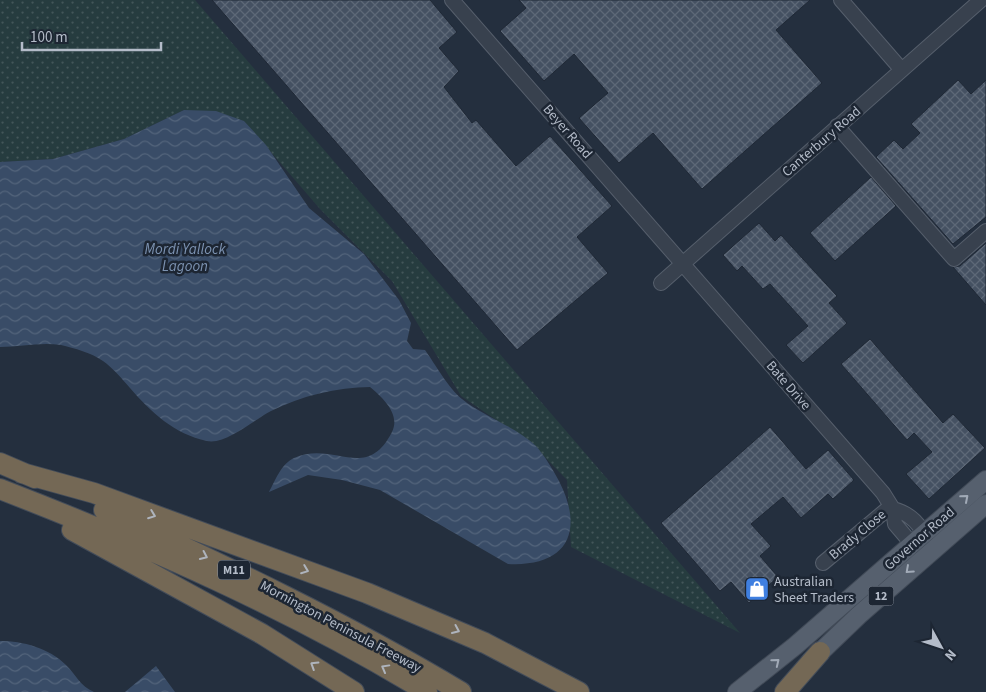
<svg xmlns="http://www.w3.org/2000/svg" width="986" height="692" font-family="'Source Sans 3',sans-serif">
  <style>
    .grass { fill: url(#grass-dots) }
    .water { fill: url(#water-waves) }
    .building { fill: url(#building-cross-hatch); stroke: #1f2835 }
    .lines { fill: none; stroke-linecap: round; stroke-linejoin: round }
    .minor-casing { stroke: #565f6c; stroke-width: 16 }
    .major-casing { stroke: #414a57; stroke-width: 20 }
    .highway-casing { stroke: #434c59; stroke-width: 22 }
    .minor { stroke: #38414e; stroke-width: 14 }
    .major { stroke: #56606e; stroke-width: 18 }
    .highway { stroke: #746855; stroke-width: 20 }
    .oneway { stroke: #a1aab7 }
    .oneway2 { stroke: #aeb4bd }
    .labels { text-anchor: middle; stroke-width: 5; stroke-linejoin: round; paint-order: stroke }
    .shield { fill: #1d2633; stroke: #878f9c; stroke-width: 1 }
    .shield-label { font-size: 12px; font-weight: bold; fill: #b4bcc9 }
    .street-label { font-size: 14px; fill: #b4bcc9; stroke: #1d2633 }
    .poi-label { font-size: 14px; fill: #b4bcc9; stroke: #1d2633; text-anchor: start }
    .water-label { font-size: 15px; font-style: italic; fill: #7c92b1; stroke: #1d2633 }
  </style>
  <defs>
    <pattern id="grass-dots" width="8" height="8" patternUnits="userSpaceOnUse" patternTransform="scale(1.25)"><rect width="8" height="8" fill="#263c3f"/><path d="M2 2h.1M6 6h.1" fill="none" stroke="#435659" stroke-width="1.8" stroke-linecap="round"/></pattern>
    <pattern id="water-waves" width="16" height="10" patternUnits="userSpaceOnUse" patternTransform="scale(1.25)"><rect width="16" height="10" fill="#394c67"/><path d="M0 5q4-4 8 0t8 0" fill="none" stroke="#53647b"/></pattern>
    <pattern id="building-cross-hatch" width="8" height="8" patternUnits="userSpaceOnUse" patternTransform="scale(1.25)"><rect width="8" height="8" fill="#455162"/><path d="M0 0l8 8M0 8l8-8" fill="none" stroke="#5d6877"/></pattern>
  </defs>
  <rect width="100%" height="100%" fill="#242f3e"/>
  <path class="grass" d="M0,0H195L740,633L571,547L567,480L532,444L461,396L392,281L320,209L244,121L184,110L124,139L53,159L0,162Z"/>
  <path class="water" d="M184,110L216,111L244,121L266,145L309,208L364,254L399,300L411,323L407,341L413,349L425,350C435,364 449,389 462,399C484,417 515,426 536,446C545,456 553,470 559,481C585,532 567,567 508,564L380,490L342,480L308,475L269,492C275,481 281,464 294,458C334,440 366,483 392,432C401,414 382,397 370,387C337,387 301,396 271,411C255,419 226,445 207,441C174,434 151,412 130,388C122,379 113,368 103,361C92,353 74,348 61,345C40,342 20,347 0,347V162L53,159L124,139Z
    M0,641C23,641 49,648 66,665C76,675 80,686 94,692H0Z
    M156,666L175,692H125Z"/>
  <path class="building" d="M212,0H430L457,32L439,48L459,71L444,87L472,123L476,120L516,166L550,136L612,206L577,237L608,273L517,350Z
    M519,0H810L776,30L822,83L702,189L653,133L619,163L579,118L608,93L574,54L544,81L500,31L526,8Z
    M958,80L971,94L986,80V217L953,244L876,157L894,140L903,149L920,133L911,124Z
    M871,177L896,206L835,261L810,233Z
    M759,223L775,241L781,235L837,296L829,303L847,323L803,363L786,345L808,326L770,284L763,289L742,266L737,271L723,255Z
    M986,243V305L953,267L960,266Z
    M870,339L943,423L953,414L985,448L929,499L906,474L932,452L914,433L907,440L841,364Z
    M770,427L806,469L828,450L854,480L833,499L828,494L801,518L783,497L751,524L771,546L760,556L778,577L749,603L731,582L720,591L661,523Z"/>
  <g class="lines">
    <defs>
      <path id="minor" d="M452,0L883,493L893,509L895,524L912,544L929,552
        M841,0L901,69
        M837,126L954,259L986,231
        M661,283L981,0
        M893,509C909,513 923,525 927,543
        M823,563L891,506"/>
      <path id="major" d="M810,662L859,615L986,504
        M737,692L795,646L986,480"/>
      <path id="highway" d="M0,463L35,478
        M22,473L94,493L367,593L485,643L579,692
        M0,489C147,546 293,610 427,692
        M104,510C226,566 346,623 461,692
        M72,530L262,634L354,692
        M785,692L820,652"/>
    </defs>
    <use href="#minor" class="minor-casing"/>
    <use href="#major" class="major-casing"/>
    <use href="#highway" class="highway-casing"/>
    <use href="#minor" class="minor"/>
    <use href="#major" class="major"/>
    <use href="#highway" class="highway"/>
  </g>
  <defs><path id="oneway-chevron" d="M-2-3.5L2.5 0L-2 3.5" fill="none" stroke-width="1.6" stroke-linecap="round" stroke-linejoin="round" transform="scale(1.25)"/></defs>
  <g class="oneway">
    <use href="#oneway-chevron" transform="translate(965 498) rotate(-41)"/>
    <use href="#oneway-chevron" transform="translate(909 570) rotate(138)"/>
    <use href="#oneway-chevron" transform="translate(776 662) rotate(-39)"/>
  </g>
  <g class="oneway2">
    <use href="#oneway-chevron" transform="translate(152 515) rotate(21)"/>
    <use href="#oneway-chevron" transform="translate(204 556) rotate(25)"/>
    <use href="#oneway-chevron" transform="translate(305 570) rotate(21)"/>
    <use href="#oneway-chevron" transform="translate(456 630) rotate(24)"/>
    <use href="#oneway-chevron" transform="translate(314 665) rotate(-148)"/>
    <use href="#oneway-chevron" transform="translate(385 668) rotate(-151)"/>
  </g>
  <defs>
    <symbol id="shop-square" viewBox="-11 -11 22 22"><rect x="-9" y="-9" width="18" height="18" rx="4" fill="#3f7fe0" stroke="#1d2633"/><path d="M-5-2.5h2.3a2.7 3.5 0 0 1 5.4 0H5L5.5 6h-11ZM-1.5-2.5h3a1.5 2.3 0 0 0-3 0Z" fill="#fff"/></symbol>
  </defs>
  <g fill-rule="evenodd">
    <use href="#shop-square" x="743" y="575" width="28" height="28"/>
  </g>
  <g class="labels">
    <g class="shield">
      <rect x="218" y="560.5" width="32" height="19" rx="4"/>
      <rect x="868.5" y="586.5" width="25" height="19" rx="4"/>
    </g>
    <g class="shield-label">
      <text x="234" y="574">M11</text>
      <text x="881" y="600">12</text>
    </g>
    <g class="street-label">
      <text transform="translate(568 131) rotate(49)" y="5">Beyer Road</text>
      <text transform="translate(821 141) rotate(-41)" y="5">Canterbury Road</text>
      <text transform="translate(789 385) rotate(49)" y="5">Bate Drive</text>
      <text transform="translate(857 534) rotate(-40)" y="5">Brady Close</text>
      <text transform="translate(919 538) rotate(-41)" y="5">Governor Road</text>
      <text transform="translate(341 626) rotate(28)" y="5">Mornington Peninsula Freeway</text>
    </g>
    <g class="poi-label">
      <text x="774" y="586">Australian<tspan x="774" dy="16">Sheet Traders</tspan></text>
    </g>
    <g class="water-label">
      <text x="185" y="254">Mordi Yallock<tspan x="185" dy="17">Lagoon</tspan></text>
    </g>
  </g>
  <g transform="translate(941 647) rotate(130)" stroke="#1d2633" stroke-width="4" paint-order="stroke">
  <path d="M0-4L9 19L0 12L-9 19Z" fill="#b4bcc9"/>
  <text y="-8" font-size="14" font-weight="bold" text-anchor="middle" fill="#b4bcc9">N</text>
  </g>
  <path d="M22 42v8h139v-8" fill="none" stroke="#b4bcc9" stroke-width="2.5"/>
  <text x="30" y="42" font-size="15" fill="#b4bcc9" stroke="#1d2633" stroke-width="4" paint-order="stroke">100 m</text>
</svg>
